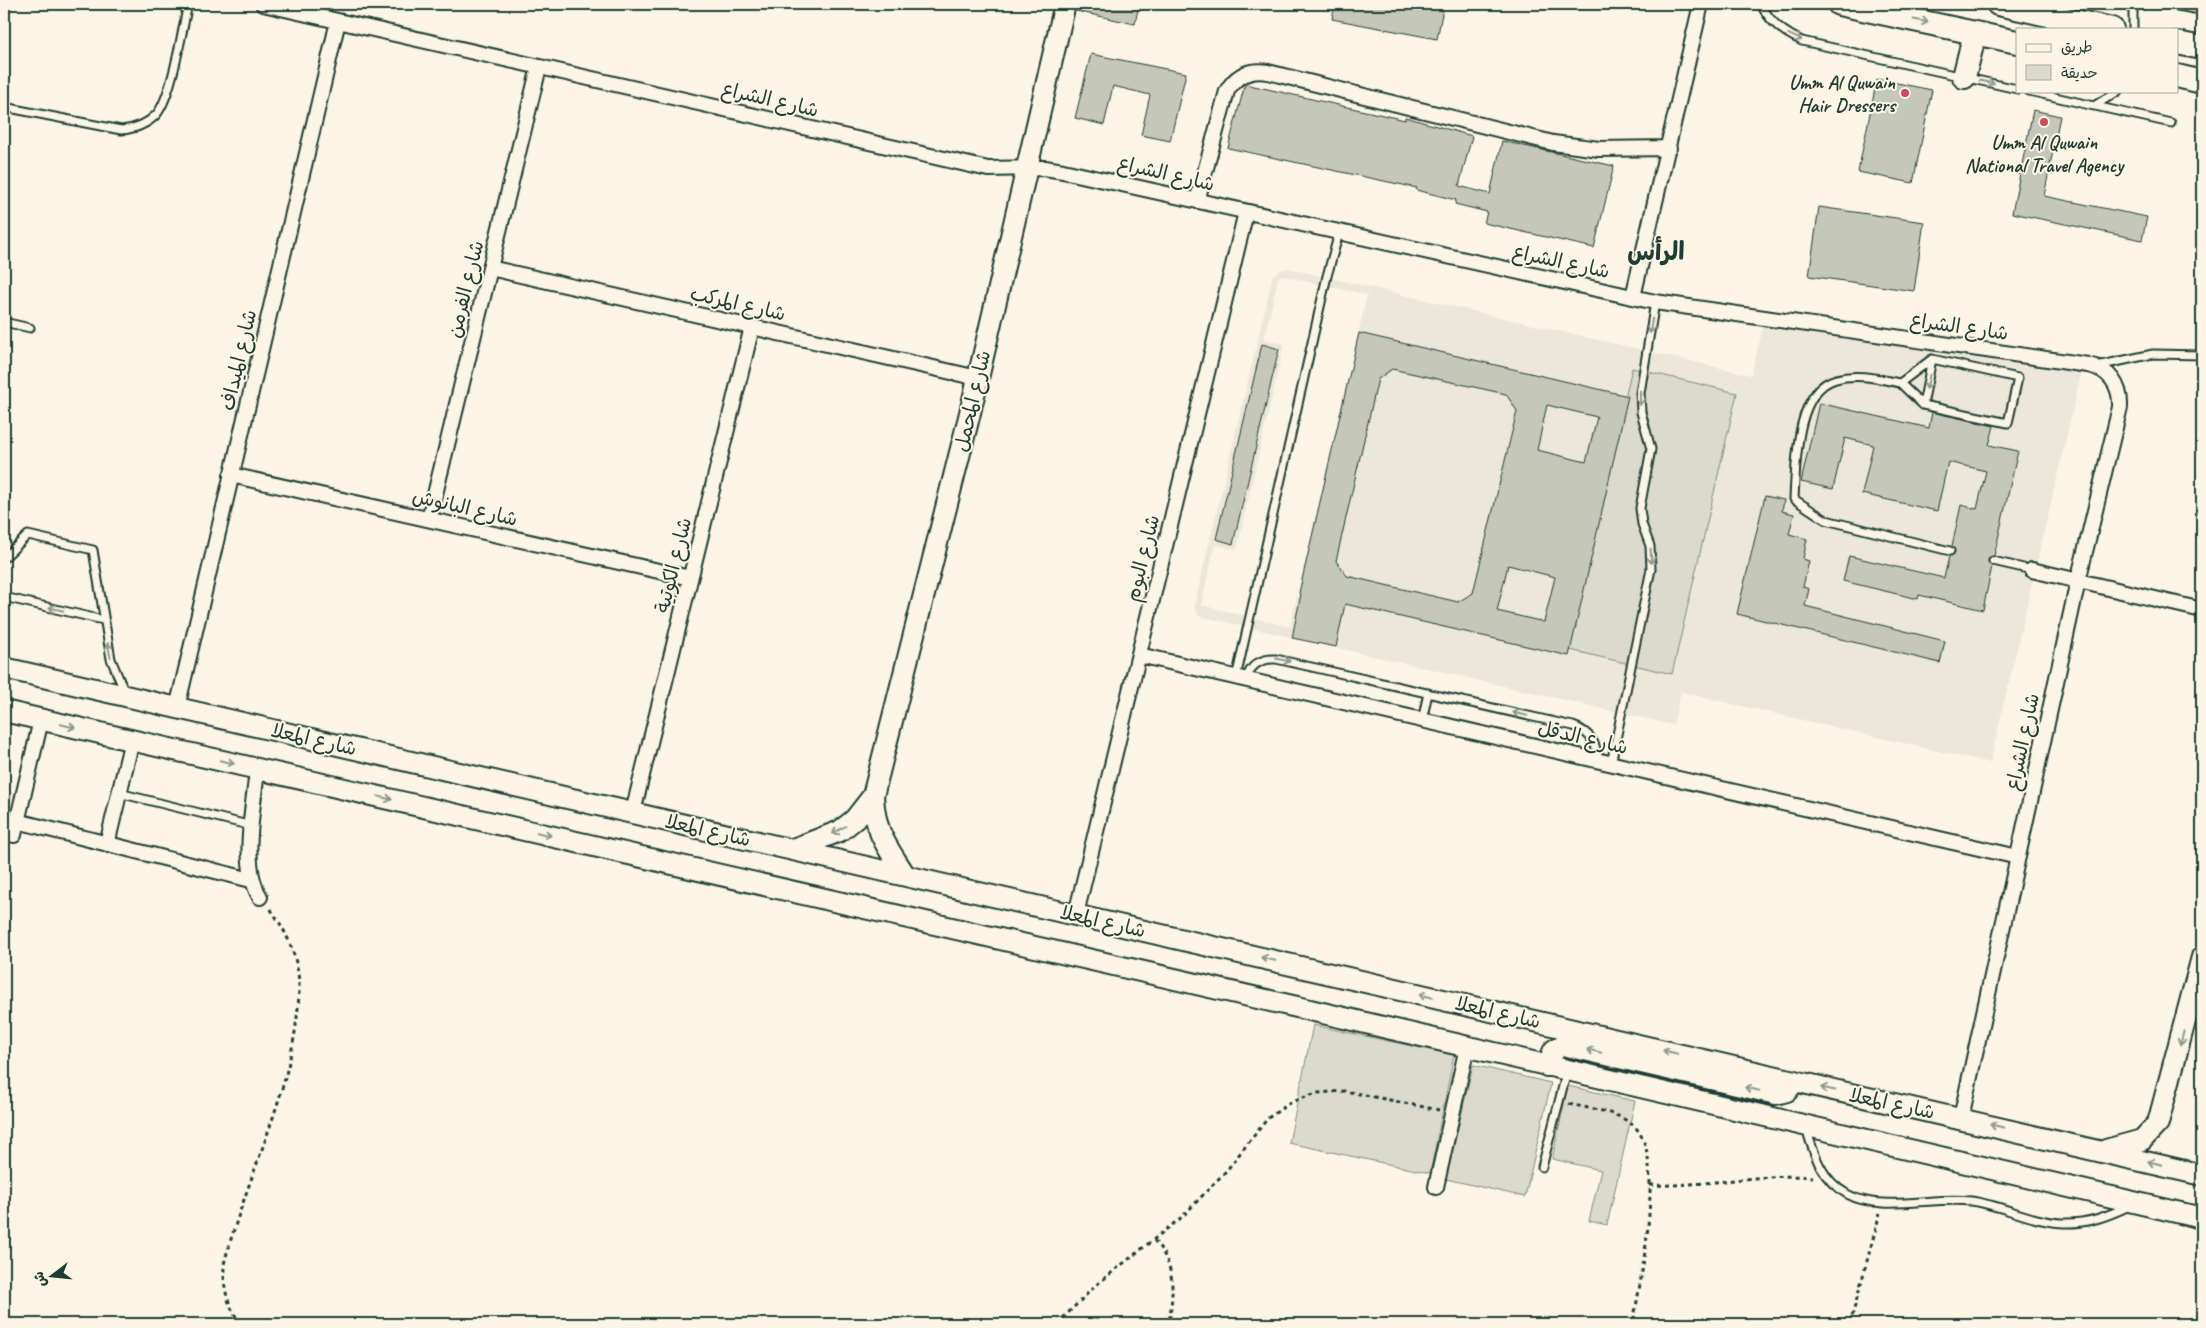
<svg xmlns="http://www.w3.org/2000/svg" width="2206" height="1328" font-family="Caveat,'Playpen Sans Arabic',sans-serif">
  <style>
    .built { fill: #ece7d8; fill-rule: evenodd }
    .green { fill: #dcdacc; stroke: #7e8c80 }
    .building { fill: #c5c7b9; stroke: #1f3d34; fill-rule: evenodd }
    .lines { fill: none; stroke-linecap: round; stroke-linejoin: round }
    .lane-casing { stroke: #1f3d34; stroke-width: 11 }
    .street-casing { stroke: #1f3d34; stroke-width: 18 }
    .secondary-casing { stroke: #1f3d34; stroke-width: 24 }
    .primary-casing { stroke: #1f3d34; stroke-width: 26 }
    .path { stroke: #1f3d34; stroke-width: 3; stroke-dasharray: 4 4; stroke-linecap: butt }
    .lane { stroke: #fcf5e5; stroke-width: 7 }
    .street { stroke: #fcf5e5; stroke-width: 14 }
    .secondary { stroke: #fcf5e5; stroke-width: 20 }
    .primary { stroke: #fcf5e5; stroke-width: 22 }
    .oneway { stroke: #8e998c }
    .poi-dot { fill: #d1495b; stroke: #fcf5e5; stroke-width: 2 }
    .labels { text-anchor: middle; stroke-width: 4; stroke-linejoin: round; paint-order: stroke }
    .poi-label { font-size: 20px; font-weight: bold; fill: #1f3d34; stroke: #fcf5e5; text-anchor: end }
    .street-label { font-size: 20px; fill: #1f3d34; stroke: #fcf5e5 }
    .district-label { font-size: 25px; font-weight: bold; fill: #1f3d34; stroke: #fcf5e5 }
  </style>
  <rect width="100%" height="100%" fill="#fcf5e5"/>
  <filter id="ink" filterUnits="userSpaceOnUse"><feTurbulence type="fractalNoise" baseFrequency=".02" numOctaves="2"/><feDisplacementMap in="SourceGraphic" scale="10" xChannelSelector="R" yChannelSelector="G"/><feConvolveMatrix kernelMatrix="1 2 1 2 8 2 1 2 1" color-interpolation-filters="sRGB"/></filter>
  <g filter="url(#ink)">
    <path class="built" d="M1286,268L1751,375L1763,328L2082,370L1990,763L1681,692L1673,725L1199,616L1194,607L1273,275ZM1279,275L1367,295L1290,627L1201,605L1215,545L1237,549L1284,344L1264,339Z"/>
    <path class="green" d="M1632,368L1737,393L1672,674L1566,649Z
      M1313,1025L1454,1055L1430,1173L1289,1143Z
      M1473,1065L1551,1083L1525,1197L1446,1179Z
      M1568,1086L1635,1101L1607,1225L1589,1221L1601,1170L1552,1159Z"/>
    <path class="building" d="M1077,4H1139L1135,24L1076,11Z
      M1335,4H1444L1437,39L1332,19Z
      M1091,54L1186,73L1170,141L1141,135L1150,95L1113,86L1104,125L1075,118Z
      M1877,79L1932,90L1913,183L1858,172Z
      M1245,84L1405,120V117L1472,136L1459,186L1490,194L1502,141L1614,166L1594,248L1484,223L1487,212L1455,204L1456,200L1416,190L1417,188L1228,148Z
      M2033,110L2060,116L2044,196L2147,217L2142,240L2012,213Z
      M1819,207L1924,222L1914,291L1809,276Z
      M1359,333L1628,396L1569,656L1345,604L1336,647L1292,638L1301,594L1299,593ZM1392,369L1506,394L1517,411L1473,593L1458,602L1347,576L1336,561L1378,379ZM1547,405L1597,417L1586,462L1537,450ZM1508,565L1555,577L1544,622L1497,611Z
      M1262,344L1279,349L1233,544L1216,539Z
      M1819,403L1929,428L1932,412L1994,426L1989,445L2018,451L1994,556L1988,560L1992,566L1983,610L1919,595L1918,599L1843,581L1849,556L1944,578L1949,556L1955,552L1952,546L1961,505L1977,509L1986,471L1948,462L1937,511L1862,494L1873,445L1845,438L1833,489L1801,482Z
      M1765,496L1784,500L1782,511L1794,514L1789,534L1807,539L1803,559L1809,561L1803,587L1809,589L1805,606L1945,641L1940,663L1737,614Z"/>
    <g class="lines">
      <defs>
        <path id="lane" d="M1761,4C1769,22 1784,33 1802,41L2017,89
          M2133,4V29
          M2167,4L2194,9
          M2029,91L2094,106L2118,91
          M2095,106L2171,123
          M4,107L121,130C134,129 146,125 156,115C172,97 182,30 188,4
          M4,322L30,328
          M1932,359L2018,378L2008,423L1923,405L1900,383Z
          M2097,366L2153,354L2202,355
          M1900,383C1879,379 1857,373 1836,379C1795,390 1796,465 1794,499L1826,520L1950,551
          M1923,405L1932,359
          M4,558L28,535L93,550L111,659L125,693
          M1993,561L2032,570
          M4,597L103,620
          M1236,678L1327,276L1339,233
          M1246,680C1250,665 1261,658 1276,659L1573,726C1590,732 1597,743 1598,761
          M1422,721L1428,693
          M1611,764L1651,569L1650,546L1642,524L1640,508L1651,449L1641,412L1640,393L1655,302
          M119,793L252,826
          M1806,1128C1814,1154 1821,1180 1847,1194C1881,1213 1933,1196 1971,1201C2002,1205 2032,1222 2063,1223C2087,1224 2108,1216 2129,1206
          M1542,1167L1567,1071"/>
        <path id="street" d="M263,4L988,169L1045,168L1063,171L1655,302L2088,365C2109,369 2121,385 2120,407L2078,581L1961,1118
          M1197,201L1227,91C1236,75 1250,69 1268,72L1553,143L1599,149L1669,148
          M490,268L978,378
          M1633,297L1701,4
          M231,475L690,578
          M429,519L539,67
          M2032,570L2202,610
          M1139,655L2018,857
          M177,708L338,21
          M257,769C254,806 240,865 260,897
          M633,812L752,327
          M17,821L251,880
          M14,835L41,720
          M107,844L132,740
          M1076,914L1246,212
          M1436,1187L1467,1047"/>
        <path id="secondary" d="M4,668L2202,1175
          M4,711L1297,1007L2202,1218
          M793,849L840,831L855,819L873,796
          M905,875C886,845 875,833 873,796L969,417L1065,4
          M1547,1066L1554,1050L1563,1045L1776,1094L1787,1091L1795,1081
          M2106,1150L2142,1140L2158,1123L2202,957"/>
        <path id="primary" d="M1839,4L2017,42
          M1998,4L2112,29
          M2177,43L2202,48
          M2177,76L2202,82
          M1964,77L1975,33"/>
      </defs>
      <use href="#lane" class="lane-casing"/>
      <use href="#street" class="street-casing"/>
      <use href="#secondary" class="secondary-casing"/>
      <use href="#primary" class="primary-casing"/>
      <path class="path" d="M1569,1104C1591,1109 1617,1111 1634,1126C1667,1156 1640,1282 1633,1324
        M1650,1185C1705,1187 1758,1173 1813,1177
        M1154,1240C1177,1267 1173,1292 1169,1324
        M241,1324C227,1306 223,1287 224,1264C247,1174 296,1086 299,991C300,961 287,931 269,907
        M1057,1324L1096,1285L1182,1217L1226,1171L1268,1118L1291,1102L1317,1093L1345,1091L1439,1110
        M1850,1324L1880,1213"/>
      <use href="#lane" class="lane"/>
      <use href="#street" class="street"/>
      <use href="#secondary" class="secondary"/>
      <use href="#primary" class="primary"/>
    </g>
    <defs><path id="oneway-shaft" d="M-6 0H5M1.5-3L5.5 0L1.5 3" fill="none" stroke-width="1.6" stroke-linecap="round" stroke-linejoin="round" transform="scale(1.25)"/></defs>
    <g class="oneway">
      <use href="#oneway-shaft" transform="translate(1921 21) rotate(12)"/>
      <use href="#oneway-shaft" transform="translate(1795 37) rotate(25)"/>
      <use href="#oneway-shaft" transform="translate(1987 82) rotate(12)"/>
      <use href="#oneway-shaft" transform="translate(1651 326) rotate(99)"/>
      <use href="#oneway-shaft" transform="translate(1928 382) rotate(102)"/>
      <use href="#oneway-shaft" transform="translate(1640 398) rotate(90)"/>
      <use href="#oneway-shaft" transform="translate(1651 556) rotate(86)"/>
      <use href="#oneway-shaft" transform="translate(56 609) rotate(-167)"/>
      <use href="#oneway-shaft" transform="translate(109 650) rotate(-101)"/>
      <use href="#oneway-shaft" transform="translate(1283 660) rotate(12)"/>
      <use href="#oneway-shaft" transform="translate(1520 714) rotate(-167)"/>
      <use href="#oneway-shaft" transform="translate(68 726) rotate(13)"/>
      <use href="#oneway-shaft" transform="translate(227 762) rotate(13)"/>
      <use href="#oneway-shaft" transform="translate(385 798) rotate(13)"/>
      <use href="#oneway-shaft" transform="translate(839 830) rotate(150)"/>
      <use href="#oneway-shaft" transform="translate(544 834) rotate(13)"/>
      <use href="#oneway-shaft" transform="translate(1268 959) rotate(-167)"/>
      <use href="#oneway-shaft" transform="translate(1426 996) rotate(-167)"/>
      <use href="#oneway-shaft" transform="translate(2182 1038) rotate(104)"/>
      <use href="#oneway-shaft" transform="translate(1594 1051) rotate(-167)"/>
      <use href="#oneway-shaft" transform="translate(1670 1052) rotate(-167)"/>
      <use href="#oneway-shaft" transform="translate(1752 1089) rotate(-167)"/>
      <use href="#oneway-shaft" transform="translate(1828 1089) rotate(-168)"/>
      <use href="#oneway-shaft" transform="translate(1997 1126) rotate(-167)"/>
      <use href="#oneway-shaft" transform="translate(2155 1163) rotate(-167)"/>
    </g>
  </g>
  <g class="poi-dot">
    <circle cx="1905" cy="93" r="5"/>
    <circle cx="2044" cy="122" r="5"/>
  </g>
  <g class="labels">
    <g class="poi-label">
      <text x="1895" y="89">Umm Al Quwain<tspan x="1895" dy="23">Hair Dressers</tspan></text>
      <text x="2044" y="149" text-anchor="middle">Umm Al Quwain<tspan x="2044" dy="23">National Travel Agency</tspan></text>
    </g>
    <g class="street-label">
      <text transform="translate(770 99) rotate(13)" y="7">شارع الشراع</text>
      <text transform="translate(1166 173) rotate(13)" y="7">شارع الشراع</text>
      <text transform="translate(1561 261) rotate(12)" y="7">شارع الشراع</text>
      <text transform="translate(465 289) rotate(-76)" y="7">شارع الفرمن</text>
      <text transform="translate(738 303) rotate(13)" y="7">شارع المركب</text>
      <text transform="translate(1959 326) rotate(8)" y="7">شارع الشراع</text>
      <text transform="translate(238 360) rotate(-77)" y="7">شارع الميداف</text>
      <text transform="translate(972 401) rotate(-77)" y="7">شارع المحمل</text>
      <text transform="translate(465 507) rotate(13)" y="7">شارع البانوش</text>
      <text transform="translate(1142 558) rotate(-76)" y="7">شارع البوم</text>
      <text transform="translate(673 565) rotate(-76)" y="7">شارع الكوتية</text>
      <text transform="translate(1583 737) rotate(13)" y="7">شارع الدقل</text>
      <text transform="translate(314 739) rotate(13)" y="7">شارع المعلا</text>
      <text transform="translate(2022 742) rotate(-78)" y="7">شارع الشراع</text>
      <text transform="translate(708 830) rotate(13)" y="7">شارع المعلا</text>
      <text transform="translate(1103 921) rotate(13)" y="7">شارع المعلا</text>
      <text transform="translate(1498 1012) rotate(13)" y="7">شارع المعلا</text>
      <text transform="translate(1892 1103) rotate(12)" y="7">شارع المعلا</text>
    </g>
    <g class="district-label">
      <text x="1656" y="260">الرأس</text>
    </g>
  </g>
  <rect width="2206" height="1328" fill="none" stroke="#fcf5e5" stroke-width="20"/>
  <rect x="10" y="10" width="2186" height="1308" fill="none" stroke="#1f3d34" stroke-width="2" filter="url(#ink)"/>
  <rect x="2016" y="28" width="162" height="65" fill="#fcf5e5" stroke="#a4ab9e"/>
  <rect x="2026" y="44" width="25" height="8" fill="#fcf5e5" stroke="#a4ab9e"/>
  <text x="2061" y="52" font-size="15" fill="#1f3d34">طريق</text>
  <rect x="2026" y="65" width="25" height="15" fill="#dcdacc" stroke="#a4ab9e"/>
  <text x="2061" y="78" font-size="15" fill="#1f3d34">حديقة</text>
  <g transform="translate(52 1276) rotate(254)" stroke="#fcf5e5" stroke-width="4" paint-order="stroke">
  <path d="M0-4L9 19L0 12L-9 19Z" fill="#1f3d34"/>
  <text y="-8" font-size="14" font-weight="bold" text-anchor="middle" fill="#1f3d34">ش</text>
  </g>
</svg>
